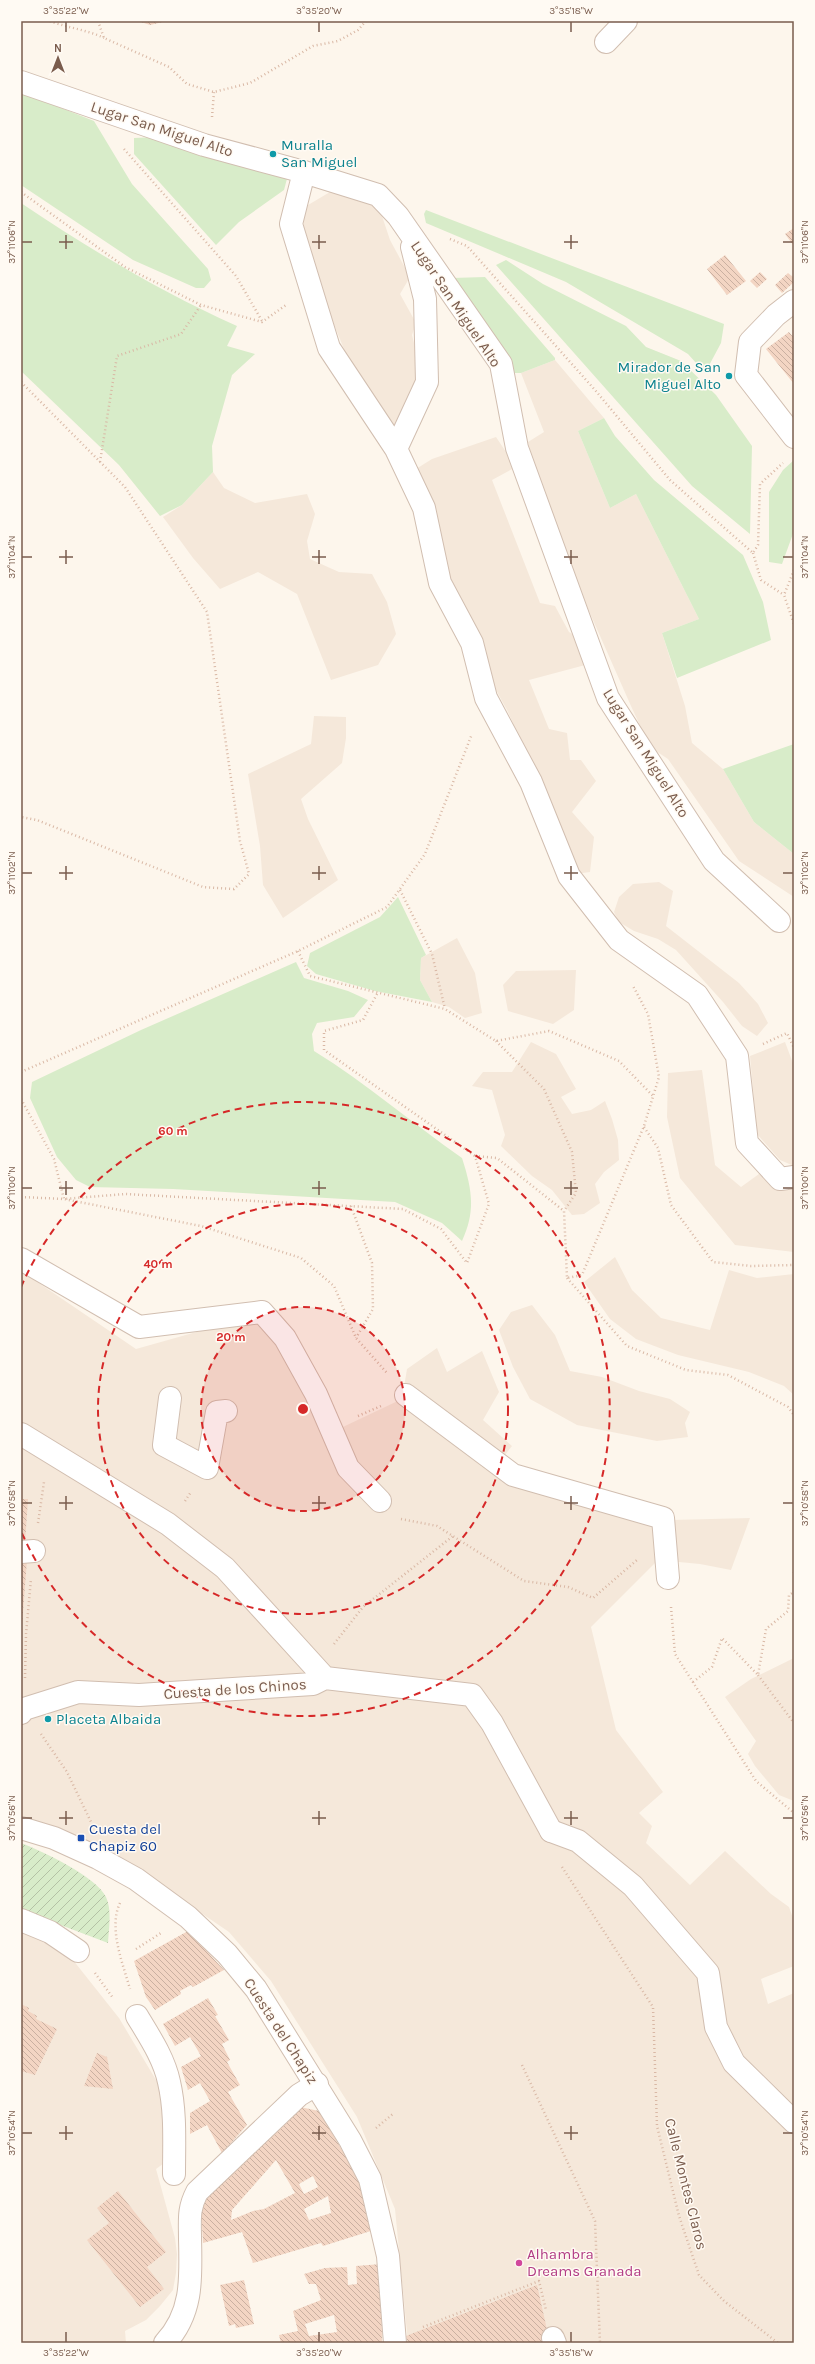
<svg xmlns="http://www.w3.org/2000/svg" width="815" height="2364" font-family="Karla,sans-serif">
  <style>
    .residential { fill: #f5e8da }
    .grass { fill: #d8ecc9 }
    .garden { fill: url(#garden-furrows) }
    .building { fill: url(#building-back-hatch); fill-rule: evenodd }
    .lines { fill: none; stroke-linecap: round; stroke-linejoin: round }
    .pedestrian-casing { stroke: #d1beb0; stroke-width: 24 }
    .minor-casing { stroke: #d1beb0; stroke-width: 24 }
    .tertiary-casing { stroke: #d1beb0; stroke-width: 24 }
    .path { stroke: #d9b8a5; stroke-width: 2.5; stroke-dasharray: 1 3; stroke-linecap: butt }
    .pedestrian { stroke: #fff; stroke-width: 22 }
    .minor { stroke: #fff; stroke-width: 22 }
    .tertiary { stroke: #fff; stroke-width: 22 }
    .ticks { fill: none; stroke: #7a5c4d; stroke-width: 1.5 }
    .ring { fill: none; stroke: #d62828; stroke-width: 2; stroke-dasharray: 7 5 }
    .culture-dot { fill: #0f9aa8; stroke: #fffaf3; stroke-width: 1.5 }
    .transit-dot { fill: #1a4fb4; stroke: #fffaf3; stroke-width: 1.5 }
    .hotel-dot { fill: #d1479c; stroke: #fffaf3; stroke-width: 1.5 }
    .labels { text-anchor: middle; stroke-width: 3; stroke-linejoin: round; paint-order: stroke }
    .street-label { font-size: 15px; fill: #7a5c4d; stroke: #fffaf3 }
    .culture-label { font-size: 15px; fill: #0d838f; stroke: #fffaf3; text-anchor: start }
    .transit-label { font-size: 15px; fill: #164399; stroke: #fffaf3; text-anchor: start }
    .hotel-label { font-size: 15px; fill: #b23c85; stroke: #fffaf3; text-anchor: start }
    .centre { fill: #d62828; stroke: #fffaf3; stroke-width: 2 }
    .ring-label { font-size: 12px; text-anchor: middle; font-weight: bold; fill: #d62828; stroke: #fffaf3; stroke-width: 3; stroke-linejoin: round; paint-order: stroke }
    .neatline { fill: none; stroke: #7a5c4d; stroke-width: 1.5 }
    .ticks-label { font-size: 10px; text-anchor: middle; fill: #7a5c4d }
  </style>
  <defs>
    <pattern id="garden-furrows" width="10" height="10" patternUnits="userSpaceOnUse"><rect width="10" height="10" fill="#d8ecc9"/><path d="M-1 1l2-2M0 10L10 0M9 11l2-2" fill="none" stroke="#b4c2a5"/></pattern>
    <pattern id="building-back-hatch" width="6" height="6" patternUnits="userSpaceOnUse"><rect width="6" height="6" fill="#f3d5c3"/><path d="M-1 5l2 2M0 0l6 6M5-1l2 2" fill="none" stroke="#cab0a1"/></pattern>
  </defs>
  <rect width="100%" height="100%" fill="#fdf6ec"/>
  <path class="residential" d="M330,192L362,195L381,213L390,240L410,277L400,294L416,323L412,335L420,367L417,386L398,433L360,388L328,310L305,247L303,208Z
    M555,360L604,418L578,431L610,508L636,494L699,619L662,633L685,706L692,743L723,769L754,822L794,854V897L739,861L668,759L650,747L631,706L547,516L528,442L544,432L521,373Z
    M496,437L516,467L492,480L540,603L555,606L569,632L580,639L589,664L529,680L549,729L567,733L570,760H581L596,781L572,812L594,837L590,872L575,874L538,777L507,710L485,670L445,578L416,469L432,459Z
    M213,472L224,488L255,503L307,494L315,514L307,541L310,559L339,572L372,574L387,602L396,634L378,665L331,680L297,594L258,572L220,589L193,558L163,517L182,505Z
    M314,716L346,717V738L342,763L301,799L308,819L338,880L283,918L263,885L260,846L248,774L311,744Z
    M659,882L673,891L666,926L739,983L758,1004L768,1023L757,1036L742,1026L723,1002L676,950L658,939L634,931L619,922L614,912L619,897L633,884Z
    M457,938L475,973L482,1013L465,1018L449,1007L432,1002L420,980L421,958Z
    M576,970L574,1010L553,1024L508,1011L503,985L516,971Z
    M531,1042L556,1054L576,1089L561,1097L572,1114L591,1110L605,1101L612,1119L618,1140L619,1160L604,1172L595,1184L600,1203L584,1214L572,1215L552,1190L532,1176L501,1146L505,1135L492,1090L472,1086L483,1072H512Z
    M785,1042L794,1066V1166L780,1160L757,1134L750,1056Z
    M702,1070L715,1165L741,1187L759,1174L779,1181L794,1179V1252L735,1245L680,1178L667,1117L668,1073Z
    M615,1257L632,1290L661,1318L710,1330L729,1270L757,1278L794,1274V1395L784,1386L749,1372L678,1355L636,1339L610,1319L584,1282Z
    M21,1271L136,1349L257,1315L282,1348L326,1435L402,1399L407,1369L437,1348L447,1372L482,1351L499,1392L483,1420L512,1446L501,1460L672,1520L750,1518L731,1570L700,1564L658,1560L591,1627L616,1730L663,1792L639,1813L652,1826L646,1843L690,1885L725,1851L771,1894L789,1907L794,1921V1966L761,1979L768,2004L794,1993V2343H408L395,2209L357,2117L271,1981L229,1932L138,1870L21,1823Z
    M532,1305L555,1335L570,1371L602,1377L639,1391L670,1399L690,1412L685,1423L688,1437L657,1441L577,1425L530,1399L513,1367L499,1330L511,1312Z
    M794,1658V1801L779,1795L755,1766L748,1754L756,1741L725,1697L751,1679Z
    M21,1931L58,1947L73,1960L119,2018L159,2085L168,2116L167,2161L156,2169L175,2238L177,2254L176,2273L173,2290L160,2306L146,2320L125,2331L126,2343H21Z"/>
  <path class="grass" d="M21,92L94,121L132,184L208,269L211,280L204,288H196L133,260L21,185Z
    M156,137L288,175L284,190L239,222L216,245L134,154V138Z
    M21,203C91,250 161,292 237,326L227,346L255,354L232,375L212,446L213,472L182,505L160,516L119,465L21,371Z
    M426,210L724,324L721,343L705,373L688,354L566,282L426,223L424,214Z
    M506,260L543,284L626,326L646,347L681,361L716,395L752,446L750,534L692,486L496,265Z
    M485,277L555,358V360L521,373H513L452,278Z
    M604,418L615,436L654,480L743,555L763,602L771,640L677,678L662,633L699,619L636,494L610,508L578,431Z
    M794,460V531L782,564L769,562V492L783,470Z
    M794,744V854L754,822L723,769Z
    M398,897L426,955L421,958L420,980L432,1002L375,991L316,974L307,966L310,953L380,917Z
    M296,962L304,978L348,991L368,1000L354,1017L317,1023L312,1034L314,1051C366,1083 412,1123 462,1158C472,1189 476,1211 462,1241L442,1223L395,1202L173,1189L90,1187L76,1180L57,1157L30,1098L32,1082L141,1030Z"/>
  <path class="garden" d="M21,1843C42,1851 97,1877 106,1897C112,1910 109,1928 108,1943L21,1910Z"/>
  <path class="building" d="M138,21H167L150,25Z
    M794,228V246L785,234Z
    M725,255L746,281L727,295L707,269Z
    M760,272L767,279L757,288L750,281Z
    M788,273L794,278V282L782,293L775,285Z
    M789,332L794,338V384L766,349Z
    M21,1499H28L25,1543H21Z
    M21,1560H27L22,1625H21Z
    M188,1931L224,1970L193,1987L191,1985L180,1991L181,1994L155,2010L146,1997L134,1961Z
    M208,1998L218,2015L215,2016L229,2040L222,2044L230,2060L227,2062L240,2085L228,2092L247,2125L222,2153L207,2125L190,2134V2113L210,2101L200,2083L188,2090L181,2067L201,2056L190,2037L175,2046L163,2024Z
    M21,2004L29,2008L28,2011L37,2016L36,2019L57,2029L35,2075L21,2071Z
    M97,2053L107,2057L113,2089L84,2086Z
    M300,2107L319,2111L359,2179L374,2230L323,2246L321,2243L253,2263L242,2232L203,2243L201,2208L210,2192ZM276,2160L295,2193L264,2209L253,2211L231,2220L232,2210ZM313,2176L318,2187L304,2194L299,2184ZM328,2196L331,2213L309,2220L304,2209Z
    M118,2191L166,2252L147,2267L164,2289L140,2307L87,2240L109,2223L97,2208Z
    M381,2264L382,2343H281L279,2335L298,2331L293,2311L321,2300L316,2284H309L304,2274L325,2268L347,2267L348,2285L357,2284L356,2266ZM334,2315L337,2332L309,2336L305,2324Z
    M244,2280L254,2324L236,2328L235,2324L229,2326L220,2285Z
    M537,2285L550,2343H408L406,2336Z"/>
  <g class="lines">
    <defs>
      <path id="pedestrian" d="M794,301L776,315L750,342L746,375L794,437
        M406,1395L513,1475L663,1518L668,1578
        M170,1398L164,1445L207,1468L217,1412L226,1411
        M551,1831L578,1841L633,1886L708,1973L716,2027L734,2063L794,2122
        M21,1920L50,1932L78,1951
        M137,2016C149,2036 164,2058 169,2082C176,2112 174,2143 174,2174
        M553,2338L555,2343"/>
      <path id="minor" d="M606,42L626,21
        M21,82L204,145L304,172L378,195L398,216L501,364L517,448L608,698L714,861L779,921
        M304,172L291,224L329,348L396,449L424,508L440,583L472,643L486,698L531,782L569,876L619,940L697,995L737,1056L747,1143L780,1179L794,1177
        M396,449L427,382L425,299L412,247
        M21,1259L139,1327L262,1312L285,1338L316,1394L348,1468L380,1501
        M21,1434L168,1524L225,1568L325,1678
        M21,1552L34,1551
        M21,1713L24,1709L78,1692L139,1695L313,1684L325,1678L472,1695L492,1723L551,1831
        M165,2343C193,2313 191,2278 190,2239C190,2220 188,2209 197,2192L299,2095L317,2084"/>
      <path id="tertiary" d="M21,1828L54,1838L98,1858L136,1879L188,1917L227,1954L256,1989L350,2140L370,2179L388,2256L395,2343"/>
    </defs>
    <use href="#pedestrian" class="pedestrian-casing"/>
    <use href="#minor" class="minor-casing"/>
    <use href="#tertiary" class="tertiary-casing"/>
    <path class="path" d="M50,21C68,28 88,30 104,38
      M98,21L104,38L169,67L187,84L214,92L250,83L313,46L338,41L358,30L366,21
      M212,117L214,92
      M124,149L236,276L262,321
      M21,192L125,267L201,305L262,322L286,305
      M450,239L467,246L595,390L670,480L753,553L758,545L760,484L783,463
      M21,382L125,487L207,612L240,841L249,874L234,889L203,887L37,820L21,817
      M100,462L117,356L181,334L201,305
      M753,553L761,580L784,595
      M794,570L784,595L794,624
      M400,890L432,954L445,1009
      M298,951L310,976L445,1009L496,1041L549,1031L619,1061L653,1096
      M377,994L363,1020L324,1031V1050L475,1156
      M496,1041L544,1089L572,1152L576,1193L564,1211
      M763,1044L787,1033L794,1048
      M21,1072L298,951L387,907L425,854L472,734
      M21,1099L54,1159L64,1199L125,1194L403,1209L441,1229L467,1263L489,1204L475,1156L497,1158L564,1211L567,1278L582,1275L644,1126L659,1077L648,1014L633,986
      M644,1127L658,1148L671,1205L713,1262L751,1266L794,1265
      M21,1197L64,1199L201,1226L301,1258L334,1286L356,1338L387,1373
      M351,1206L372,1263L373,1309L356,1338
      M567,1278L627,1346L686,1370L728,1375L788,1407L794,1415
      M358,1416L381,1406
      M185,1501L191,1492
      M401,1519L437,1526L524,1581L568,1587L593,1598L637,1560
      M38,1523L44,1482
      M794,1572V1573
      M671,1607L675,1654L756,1781L794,1813
      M334,1644L363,1607L453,1536
      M758,1675L794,1723
      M25,1678L26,1634L31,1579
      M693,1682L712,1667L722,1638L758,1675L766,1629L788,1611L789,1595L794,1592
      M41,1734L67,1772L91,1822
      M562,1867L653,2007L657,2126L679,2216L699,2275L724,2301L778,2343
      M120,1903C108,1928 123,1964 130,1989
      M136,1949L161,1933
      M95,1973L113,1998
      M522,2065L595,2221L600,2343
      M376,2128L394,2113
      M423,2327L539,2281L546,2310"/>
    <use href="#pedestrian" class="pedestrian"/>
    <use href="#minor" class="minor"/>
    <use href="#tertiary" class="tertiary"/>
  </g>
  <path class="ticks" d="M66,22V32M319,22V32M571,22V32M66,235V249M319,235V249M571,235V249M22,242H32M59,242H73M312,242H326M564,242H578M783,242H793M66,550V564M319,550V564M571,550V564M22,557H32M59,557H73M312,557H326M564,557H578M783,557H793M66,866V880M319,866V880M571,866V880M22,873H32M59,873H73M312,873H326M564,873H578M783,873H793M66,1181V1195M319,1181V1195M571,1181V1195M22,1188H32M59,1188H73M312,1188H326M564,1188H578M783,1188H793M66,1496V1510M319,1496V1510M571,1496V1510M22,1503H32M59,1503H73M312,1503H326M564,1503H578M783,1503H793M66,1811V1825M319,1811V1825M571,1811V1825M22,1818H32M59,1818H73M312,1818H326M564,1818H578M783,1818H793M66,2126V2140M319,2126V2140M571,2126V2140M22,2133H32M59,2133H73M312,2133H326M564,2133H578M783,2133H793M66,2332V2342M319,2332V2342M571,2332V2342"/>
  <circle cx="303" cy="1409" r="102" fill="#d62828" fill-opacity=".12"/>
  <g class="ring">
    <circle cx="303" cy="1409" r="102"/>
    <circle cx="303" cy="1409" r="205"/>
    <path d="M21 1287A307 307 0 1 1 21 1531"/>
  </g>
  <g class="culture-dot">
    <circle cx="273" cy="154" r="4"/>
    <circle cx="729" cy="376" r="4"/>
    <circle cx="48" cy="1719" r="4"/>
  </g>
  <rect class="transit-dot" x="77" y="1834" width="8" height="8" rx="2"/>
  <circle class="hotel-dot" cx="519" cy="2263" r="4"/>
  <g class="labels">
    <g class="street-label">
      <text transform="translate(162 129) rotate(18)" y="5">Lugar San Miguel Alto</text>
      <text transform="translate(456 304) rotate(56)" y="5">Lugar San Miguel Alto</text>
      <text transform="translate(646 753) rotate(58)" y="5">Lugar San Miguel Alto</text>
      <text transform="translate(235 1689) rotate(-4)" y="5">Cuesta de los Chinos</text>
      <text transform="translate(281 2031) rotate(57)" y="5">Cuesta del Chapiz</text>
      <text transform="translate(686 2184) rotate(76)" y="5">Calle Montes Claros</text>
    </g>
    <g class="culture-label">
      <text x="281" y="150">Muralla<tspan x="281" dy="17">San Miguel</tspan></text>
      <text x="721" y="372" text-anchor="end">Mirador de San<tspan x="721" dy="17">Miguel Alto</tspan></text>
      <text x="56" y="1724">Placeta Albaida</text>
    </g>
    <g class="transit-label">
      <text x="89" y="1834">Cuesta del<tspan x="89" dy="17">Chapiz 60</tspan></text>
    </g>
    <g class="hotel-label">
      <text x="527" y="2259">Alhambra<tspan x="527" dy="17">Dreams Granada</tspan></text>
    </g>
  </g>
  <circle cx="303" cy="1409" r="6" class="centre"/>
  <g class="ring-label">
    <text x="173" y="1135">60 m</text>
    <text x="158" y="1268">40 m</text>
    <text x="231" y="1341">20 m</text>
  </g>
  <rect width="815" height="2364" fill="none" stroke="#fffaf3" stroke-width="44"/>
  <g transform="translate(58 58)" stroke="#fffaf3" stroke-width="3" paint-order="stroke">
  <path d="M0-3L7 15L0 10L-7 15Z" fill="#7a5c4d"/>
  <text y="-6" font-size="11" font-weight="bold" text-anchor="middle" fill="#7a5c4d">N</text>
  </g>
  <rect x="22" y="22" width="771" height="2320" class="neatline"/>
  <g class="ticks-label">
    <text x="66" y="14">3°35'22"W</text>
    <text x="319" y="14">3°35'20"W</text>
    <text x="571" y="14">3°35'18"W</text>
    <text transform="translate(11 242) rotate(-90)" y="4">37°11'06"N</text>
    <text transform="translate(804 242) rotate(-90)" y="4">37°11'06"N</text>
    <text transform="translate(11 557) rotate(-90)" y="4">37°11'04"N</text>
    <text transform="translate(804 557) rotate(-90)" y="4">37°11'04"N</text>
    <text transform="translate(11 873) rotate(-90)" y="4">37°11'02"N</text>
    <text transform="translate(804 873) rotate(-90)" y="4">37°11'02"N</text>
    <text transform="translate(11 1188) rotate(-90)" y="4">37°11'00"N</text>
    <text transform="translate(804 1188) rotate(-90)" y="4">37°11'00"N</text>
    <text transform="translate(11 1503) rotate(-90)" y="4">37°10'58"N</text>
    <text transform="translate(804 1503) rotate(-90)" y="4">37°10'58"N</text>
    <text transform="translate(11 1818) rotate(-90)" y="4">37°10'56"N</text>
    <text transform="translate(804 1818) rotate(-90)" y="4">37°10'56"N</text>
    <text transform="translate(11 2133) rotate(-90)" y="4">37°10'54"N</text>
    <text transform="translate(804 2133) rotate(-90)" y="4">37°10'54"N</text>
    <text x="66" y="2356">3°35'22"W</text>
    <text x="319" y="2356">3°35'20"W</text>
    <text x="571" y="2356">3°35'18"W</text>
  </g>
</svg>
